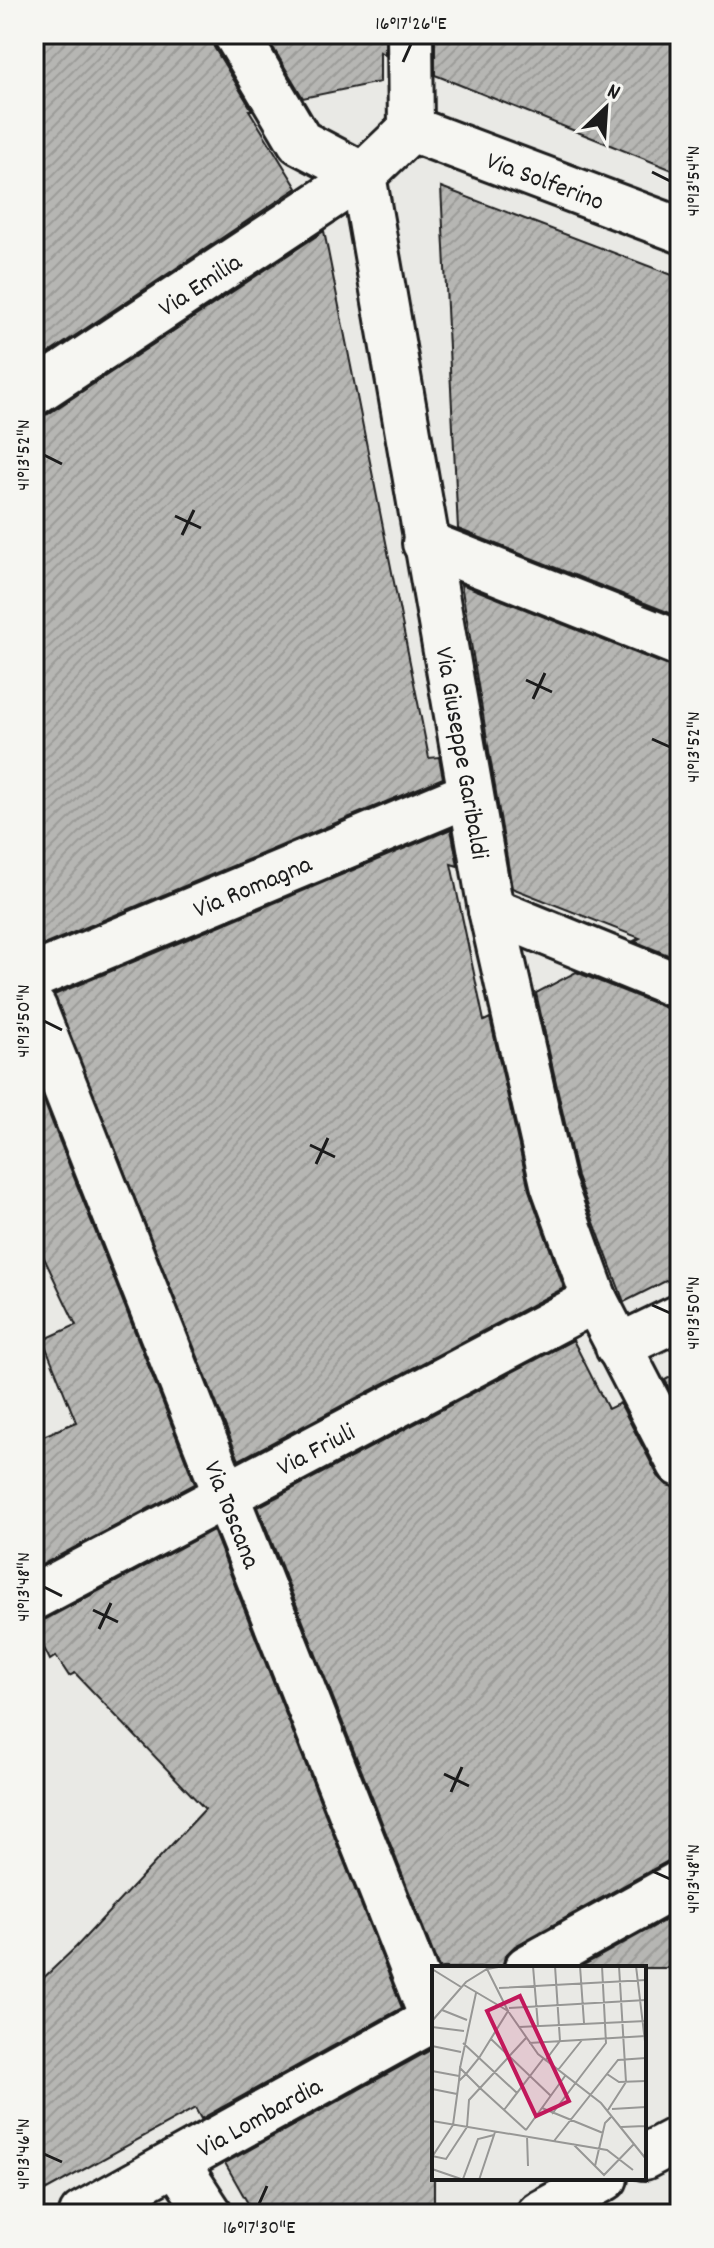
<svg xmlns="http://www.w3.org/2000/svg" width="714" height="2248" font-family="Dekko,sans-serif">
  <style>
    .building { fill: url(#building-hatch); stroke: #1c1c1c; stroke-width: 2 }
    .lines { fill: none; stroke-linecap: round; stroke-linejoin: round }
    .minor-casing { stroke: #1c1c1c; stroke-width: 50 }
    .minor { stroke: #f6f6f2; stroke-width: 44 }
    .ticks { fill: none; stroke: #1c1c1c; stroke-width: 3 }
    .labels { text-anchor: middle; stroke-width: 8; stroke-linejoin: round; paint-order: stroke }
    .street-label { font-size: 26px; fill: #1c1c1c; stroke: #f6f6f2 }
    .inset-road { fill: none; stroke: #979795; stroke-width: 2 }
    .view { fill: #c2185b; fill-opacity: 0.15; stroke: #c2185b; stroke-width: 4 }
    .inset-edge { fill: none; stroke: #1c1c1c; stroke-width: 4 }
    .neatline { fill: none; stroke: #1c1c1c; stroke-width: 3 }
    .ticks-label { font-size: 20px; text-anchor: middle; fill: #1c1c1c }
  </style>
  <defs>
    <pattern id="building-hatch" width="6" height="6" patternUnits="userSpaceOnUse" patternTransform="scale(2)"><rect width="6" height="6" fill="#b6b6b3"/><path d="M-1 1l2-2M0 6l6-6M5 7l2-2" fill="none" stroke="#9c9c99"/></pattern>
  </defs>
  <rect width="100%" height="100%" fill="#e9e9e5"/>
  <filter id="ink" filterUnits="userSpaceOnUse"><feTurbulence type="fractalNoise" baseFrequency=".0125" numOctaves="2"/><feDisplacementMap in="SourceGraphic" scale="16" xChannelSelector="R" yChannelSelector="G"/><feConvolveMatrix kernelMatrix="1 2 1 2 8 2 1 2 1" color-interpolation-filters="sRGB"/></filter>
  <g filter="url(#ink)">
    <path class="building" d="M34,34H211L214,47L252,110H249L297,188L34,363Z
      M265,34H385V55L380,52V82L303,98Z
      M435,34H680V173L435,75Z
      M441,187L680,278V617L458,529Z
      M324,231L429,758L439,757L443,778L34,949V418L48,414Z
      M461,584L671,667L680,668V960L634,941L640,938L512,888Z
      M451,829L458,866L451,864L484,1021L490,1018L529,1190L564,1288L239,1460L54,995Z
      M576,972L671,1010L680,1011V1274L624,1302L577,1177L536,993Z
      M34,1076L195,1484L34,1569V1440L76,1422L43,1340L76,1325L34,1237Z
      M573,1340L608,1409L620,1403L658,1476L667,1485L680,1489V1858L668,1861L515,1946L505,1956L502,1968H439L258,1507Z
      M680,1372V1410L665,1380Z
      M213,1530L402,2008L201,2119L195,2108L34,2197V1987L76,1947L205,1809L75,1673L69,1676L56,1656L50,1660L34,1628V1622L46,1619Z
      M680,1912V1968H578Z
      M434,2048V2214H254L225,2163Z"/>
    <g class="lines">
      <defs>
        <g id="minor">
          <path id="s1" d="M410,34L411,129L363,175L491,910L553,1184L595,1300L680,1464"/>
          <path id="s2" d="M411,129L680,230"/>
          <path id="s3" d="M34,393L363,175L300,142L236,34"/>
          <path d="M425,543L680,644"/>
          <path d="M491,910L680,987"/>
          <path id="s4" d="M34,976L470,794"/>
          <path id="s5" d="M34,1008L433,2020"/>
          <path d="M618,1347L680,1317"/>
          <path id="s6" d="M34,1597L595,1300"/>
          <path d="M527,1968L680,1883"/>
          <path d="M644,2157L680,2138"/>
          <path d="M176,2162L210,2214"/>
          <path id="s7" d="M82,2214L434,2019"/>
          <path d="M539,2214L605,2178"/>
        </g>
      </defs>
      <use href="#minor" class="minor-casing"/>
      <use href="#minor" class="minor"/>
    </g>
  </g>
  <path class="ticks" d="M403,62L411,44M652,172L670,181M44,455L62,464M175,516L201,528M182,535L194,510M526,680L552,692M533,699L545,673M652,739L670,747M44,1021L62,1030M310,1145L335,1157M316,1164L328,1138M652,1305L670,1313M44,1587L62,1596M93,1610L118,1622M99,1629L111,1603M444,1774L469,1786M451,1792L462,1767M652,1871L670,1879M44,2154L62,2162M259,2204L267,2186"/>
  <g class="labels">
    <g class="street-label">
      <text dy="9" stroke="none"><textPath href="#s2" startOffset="144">Via Solferino</textPath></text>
      <text dy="9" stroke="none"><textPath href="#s3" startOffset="198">Via Emilia</textPath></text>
      <text dy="9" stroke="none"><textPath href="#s1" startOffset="748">Via Giuseppe Garibaldi</textPath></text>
      <text dy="9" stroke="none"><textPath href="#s4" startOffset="236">Via Romagna</textPath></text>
      <text dy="9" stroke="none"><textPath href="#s6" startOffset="318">Via Friuli</textPath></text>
      <text dy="9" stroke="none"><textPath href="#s5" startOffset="544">Via Toscana</textPath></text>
      <text dy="9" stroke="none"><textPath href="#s7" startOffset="202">Via Lombardia</textPath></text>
    </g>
  </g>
  <g transform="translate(432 1966)">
    <rect width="214" height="214" fill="#e9e9e5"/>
    <path class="inset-road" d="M101,0L106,60M148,0L152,57M204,0L214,84M54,1L76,45L106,88L169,137L214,193M0,3L29,21M32,19L76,45L47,92L34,108L27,115L28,102L48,122L94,164M67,22L214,14M77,42L214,34M10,44L35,54M0,55L34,16L55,3L72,0M0,61L32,65M87,61L214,55M59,73L119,130M31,77L85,127M97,77L214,70M0,80L29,86M113,95L128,75L123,0M28,102L44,27M126,104L150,74M0,105L27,110M175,108L187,116L214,115M0,123L25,128M110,142L171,167M180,143L214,141M72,144L111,93M176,144L194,116L187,0M120,148L174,77L170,0M0,155L175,184L201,204M189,161L213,160M94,164L133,110M95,170L96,200M122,175L186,94L214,92M141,178L172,209L202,178M0,190L14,193L35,161L37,134L94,72M213,190L214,153M0,191L21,159L27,115M163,200L173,157L180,150M0,203L32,214M31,213L46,173L62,169M47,214L63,166M88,214H127"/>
    <path class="view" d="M88,30L137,135L104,150L55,45Z"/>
    <rect width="214" height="214" class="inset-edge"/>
  </g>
  <rect width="714" height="2248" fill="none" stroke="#f6f6f2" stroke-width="88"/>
  <g transform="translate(606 108) rotate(25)" stroke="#f6f6f2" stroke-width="6" paint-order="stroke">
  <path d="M0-6L14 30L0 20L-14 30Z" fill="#1c1c1c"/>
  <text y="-12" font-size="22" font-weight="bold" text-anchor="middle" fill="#1c1c1c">N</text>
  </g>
  <rect x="44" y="44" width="626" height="2160" class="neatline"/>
  <g class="ticks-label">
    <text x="411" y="29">16°17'26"E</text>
    <text transform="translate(692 181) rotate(-90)" y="7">41°13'54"N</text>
    <text transform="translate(22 455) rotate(-90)" y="7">41°13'52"N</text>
    <text transform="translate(692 747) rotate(-90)" y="7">41°13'52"N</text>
    <text transform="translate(22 1021) rotate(-90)" y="7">41°13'50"N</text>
    <text transform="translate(692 1313) rotate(-90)" y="7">41°13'50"N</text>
    <text transform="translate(22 1587) rotate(-90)" y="7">41°13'48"N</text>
    <text transform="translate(692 1879) rotate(-90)" y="7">41°13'48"N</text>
    <text transform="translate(22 2154) rotate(-90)" y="7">41°13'46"N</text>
    <text x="259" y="2233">16°17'30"E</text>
  </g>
</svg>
